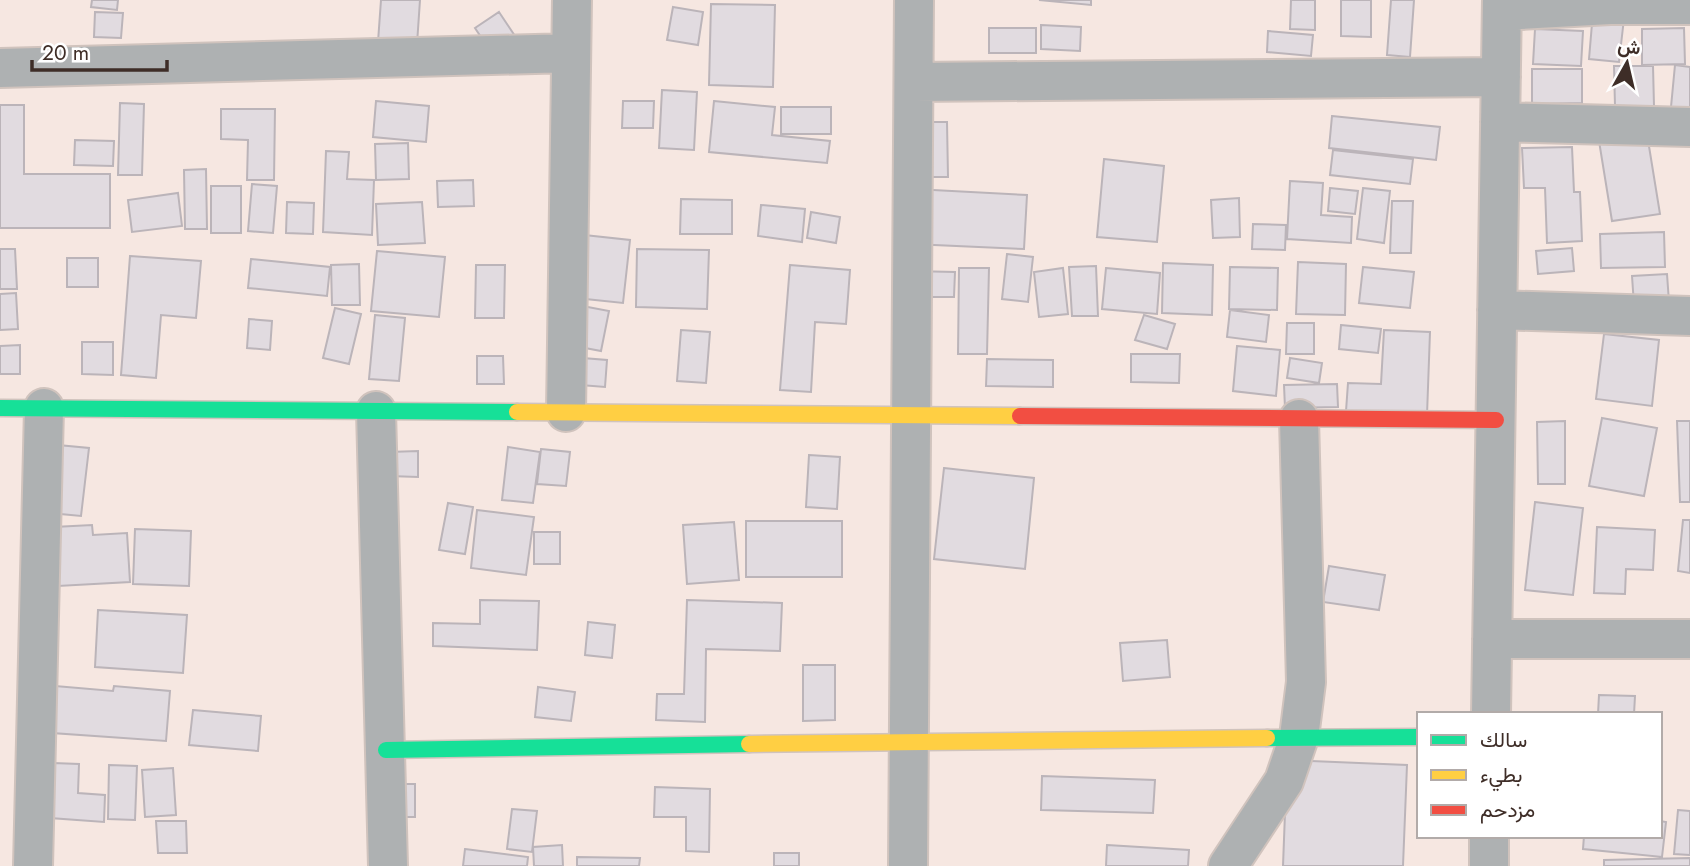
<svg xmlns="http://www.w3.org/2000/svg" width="1690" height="866" font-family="Jost,Vazirmatn,sans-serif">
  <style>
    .building { fill: #e1dbe0; stroke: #bbb4b9; stroke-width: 2 }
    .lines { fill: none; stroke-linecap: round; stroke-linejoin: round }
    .street-casing { stroke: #d0c3bd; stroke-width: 42 }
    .fast-casing { stroke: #d0c3bd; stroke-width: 19 }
    .slow-casing { stroke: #d0c3bd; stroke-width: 19 }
    .jam-casing { stroke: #d0c3bd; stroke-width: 19 }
    .street { stroke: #aeb1b2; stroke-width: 38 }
    .fast { stroke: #16e098; stroke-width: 16 }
    .slow { stroke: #ffcf43; stroke-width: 16 }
    .jam { stroke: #f24e42; stroke-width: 16 }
  </style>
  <rect width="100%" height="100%" fill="#f6e7e1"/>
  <path class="building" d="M92,0H118L117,10L91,7Z
    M381,0H420L417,44L378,42Z
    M1039,0H1091V5Z
    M1291,0H1315V30L1290,29Z
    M1341,0H1371V37L1341,36Z
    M1391,0H1414L1410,57L1387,55Z
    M1594,0L1626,1L1619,62L1589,59Z
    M711,4L775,5L773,87L709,85Z
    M673,7L703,12L698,45L667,40Z
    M95,12L123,13L121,38L94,37Z
    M499,12L515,36L491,52L475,28Z
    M1041,25L1081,27L1080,51L1041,49Z
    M989,28H1036V53H989Z
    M1684,28L1685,64L1642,65V29Z
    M1535,29L1583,31L1581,66L1533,64Z
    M1268,31L1313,35L1311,56L1267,52Z
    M1675,65L1690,67V109L1671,107Z
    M1614,66H1653L1654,106H1615Z
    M1532,69H1582V103L1532,104Z
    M662,90L697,92L694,150L659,148Z
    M376,101L429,106L426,142L373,137Z
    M623,101H654L653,128H622Z
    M714,101L775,107L772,135L830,141L827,163L709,152Z
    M120,103L144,104L142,175H118Z
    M0,105H24V174H110V228H0Z
    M781,107H831V134H781Z
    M221,109H275L274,180H247L248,140L221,139Z
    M1332,116L1440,127L1436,160L1329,148Z
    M910,122H947L948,177H911Z
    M1647,134L1660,214L1612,221L1599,141Z
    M75,140L114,141L113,166L74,165Z
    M408,143L409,179L376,180L375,144Z
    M1572,147L1574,192H1580L1582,241L1547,243L1545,188H1524L1522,148Z
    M1333,150L1413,159L1410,184L1330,175Z
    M326,151L349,152L347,179L374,180L372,235L323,232Z
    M1104,159L1164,166L1157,242L1097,237Z
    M206,169L207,229H185L184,170Z
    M473,180L474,206L438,207L437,181Z
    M1290,181L1323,183L1321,215L1352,217L1351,243L1287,239Z
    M252,184L277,186L273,233L248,231Z
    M211,186H241V233H211Z
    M1330,188L1358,191L1355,214L1328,211Z
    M1363,188L1390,191L1384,243L1357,239Z
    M914,189L1027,195L1024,249L912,244Z
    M178,193L182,226L132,232L128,200Z
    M1239,198L1240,237L1213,238L1211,200Z
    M681,199L732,200V234H680Z
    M1392,201H1413L1411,253H1390Z
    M287,202L314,203L313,234L286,233Z
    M422,202L425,243L378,245L376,204Z
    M761,205L805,209L802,242L758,236Z
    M811,212L840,217L836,243L807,238Z
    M1253,224L1286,225L1285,250L1252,249Z
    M1664,232L1665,267L1601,268L1600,234Z
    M575,234L630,240L623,303L567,297Z
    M1572,248L1574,271L1538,274L1536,251Z
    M0,249H15L17,289H0Z
    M637,249L709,250L707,309L636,307Z
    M377,251L445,257L439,317L371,311Z
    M1007,254L1033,257L1028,302L1002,299Z
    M130,256L201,261L196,318L161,315L156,378L121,375Z
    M67,258H98V287H67Z
    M251,259L330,267L327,296L248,288Z
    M1298,262L1346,264L1345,315L1296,314Z
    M1163,263L1213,265L1212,315L1162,313Z
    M359,264L360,305H332L331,265Z
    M476,265H505L504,318H475Z
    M790,265L850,270L846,324L815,322L811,392L780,390Z
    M1096,266L1098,316H1072L1069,267Z
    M1230,267L1278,268L1277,310L1229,309Z
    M1363,267L1414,272L1410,308L1359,303Z
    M959,268H989L987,354H958Z
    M1063,268L1068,314L1039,317L1034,272Z
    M1106,268L1160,273L1157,314L1102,309Z
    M911,271L955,272L954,297H911Z
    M1667,274L1669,302L1634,305L1632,276Z
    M16,293L18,329L0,330V294Z
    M572,304L609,311L601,351L564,344Z
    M335,308L361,314L349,364L323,358Z
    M1230,310L1269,315L1266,342L1227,337Z
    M375,315L405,318L399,381L369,379Z
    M1144,315L1175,324L1167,349L1135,340Z
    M249,319L272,321L270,350L247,348Z
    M1287,323H1314V354H1286Z
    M1341,325L1381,329L1378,353L1339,349Z
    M681,330L710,332L706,383L677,381Z
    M1384,330L1430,332L1427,415L1346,411L1348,383L1381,384Z
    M1604,334L1659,340L1652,406L1596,399Z
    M82,342H113V375L82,374Z
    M20,345V374H0V346Z
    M1237,346L1280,350L1276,396L1233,391Z
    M1131,354H1180L1179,383L1131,382Z
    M477,356H503L504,384H477Z
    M570,357L607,360L605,387L568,384Z
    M1290,358L1322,363L1319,383L1287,378Z
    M987,359L1053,360V387L986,386Z
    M1337,384L1338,407L1285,408L1284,385Z
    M1602,418L1657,428L1644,496L1589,486Z
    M1565,421V484H1538L1537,422Z
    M1677,421H1690V502H1680Z
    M58,445L89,448L81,516L50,513Z
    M508,447L540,452L533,503L502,500Z
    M541,449L570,452L566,486L537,484Z
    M418,451V477L389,476V452Z
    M809,455L840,457L837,509L806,507Z
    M944,468L1034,478L1025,569L934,559Z
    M1535,502L1583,508L1573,595L1525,590Z
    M448,503L473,507L465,554L439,550Z
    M477,510L534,517L526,575L471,568Z
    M1683,520H1690V573L1678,571Z
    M746,521H842V577H746Z
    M734,522L739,580L687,584L683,525Z
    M92,525L93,535L127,533L130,582L58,586L54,527Z
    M1597,527L1655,530L1653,570L1626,569L1625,594L1594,593Z
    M135,529L191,531L189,586L133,584Z
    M534,532H560V564H534Z
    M1329,566L1385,575L1379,610L1323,602Z
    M480,600L539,601L537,650L433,646V623L480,624Z
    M687,600L782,603L780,651L706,649L705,722L656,720L657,694H684Z
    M98,610L187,615L183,673L95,667Z
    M588,622L615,625L612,658L585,655Z
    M1167,640L1170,677L1123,681L1120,643Z
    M803,665H835V720L803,721Z
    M55,686L113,691L114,686L170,691L166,741L52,733Z
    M538,687L575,692L571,721L535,717Z
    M1599,695L1635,696L1634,714H1598Z
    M193,710L261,716L258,751L189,745Z
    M1287,760L1407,765L1403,866H1283Z
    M53,763L79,764L78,793L105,795L104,822L50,818Z
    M109,765L137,766L135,820L108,819Z
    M173,768L176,815L145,817L142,770Z
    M1042,776L1155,780L1153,813L1041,810Z
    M389,784H415V817H389Z
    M655,787L710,789L709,852L686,851V817H654Z
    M512,809L537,811L532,852L507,849Z
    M1678,810L1690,811V855L1674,854Z
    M156,821H186L187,853H158Z
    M1660,821L1666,822L1662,857L1583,849L1584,836H1660Z
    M562,845L563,866H534L533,847Z
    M1107,845L1189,850L1188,866H1106Z
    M465,849L528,857L527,866H463Z
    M774,853H799V866H774Z
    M577,857L640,858L639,866H577Z
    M1690,858V866H1604V860Z"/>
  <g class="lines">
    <defs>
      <path id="street" d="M1502,11L1610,5H1690
        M0,68L571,53
        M914,82L1501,77
        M1500,122L1690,127
        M1497,310L1690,316
        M376,411L388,866
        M566,412L572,0
        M1492,639H1690
        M1491,714L1502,0
        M33,866L44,408
        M908,866L914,0
        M1228,866L1284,781L1299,737L1306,682L1299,419
        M1489,866V836"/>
      <path id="fast" d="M0,408L517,412
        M1267,738L1419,737
        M386,750L749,744"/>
      <path id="slow" d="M517,412L1020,416
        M749,744L1267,738"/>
      <path id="jam" d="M1020,416L1496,420"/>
    </defs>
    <use href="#street" class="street-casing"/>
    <use href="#fast" class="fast-casing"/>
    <use href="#slow" class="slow-casing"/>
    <use href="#jam" class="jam-casing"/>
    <use href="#street" class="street"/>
    <use href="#fast" class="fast"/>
    <use href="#slow" class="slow"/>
    <use href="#jam" class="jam"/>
  </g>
  <rect x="1417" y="712" width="245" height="126" fill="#ffffff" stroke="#b2aba9" stroke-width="2"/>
  <rect x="1431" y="735" width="35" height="10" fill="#16e098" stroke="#b2aba9" stroke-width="2"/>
  <text x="1480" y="747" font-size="21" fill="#3e2d27">سالك</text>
  <rect x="1431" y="770" width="35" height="10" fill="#ffcf43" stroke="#b2aba9" stroke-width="2"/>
  <text x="1480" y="782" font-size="21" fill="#3e2d27">بطيء</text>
  <rect x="1431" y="805" width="35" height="10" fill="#f24e42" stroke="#b2aba9" stroke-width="2"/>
  <text x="1480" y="817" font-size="21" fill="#3e2d27">مزدحم</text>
  <g transform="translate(1627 63) rotate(8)" stroke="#ffffff" stroke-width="5" paint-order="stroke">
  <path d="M0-5L12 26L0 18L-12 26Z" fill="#3e2d27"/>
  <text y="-10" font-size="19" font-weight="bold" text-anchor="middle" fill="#3e2d27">ش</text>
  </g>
  <path d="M32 60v10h135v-10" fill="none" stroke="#3e2d27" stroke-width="3.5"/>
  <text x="42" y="60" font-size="21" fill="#3e2d27" stroke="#ffffff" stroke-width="5" paint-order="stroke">20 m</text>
</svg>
